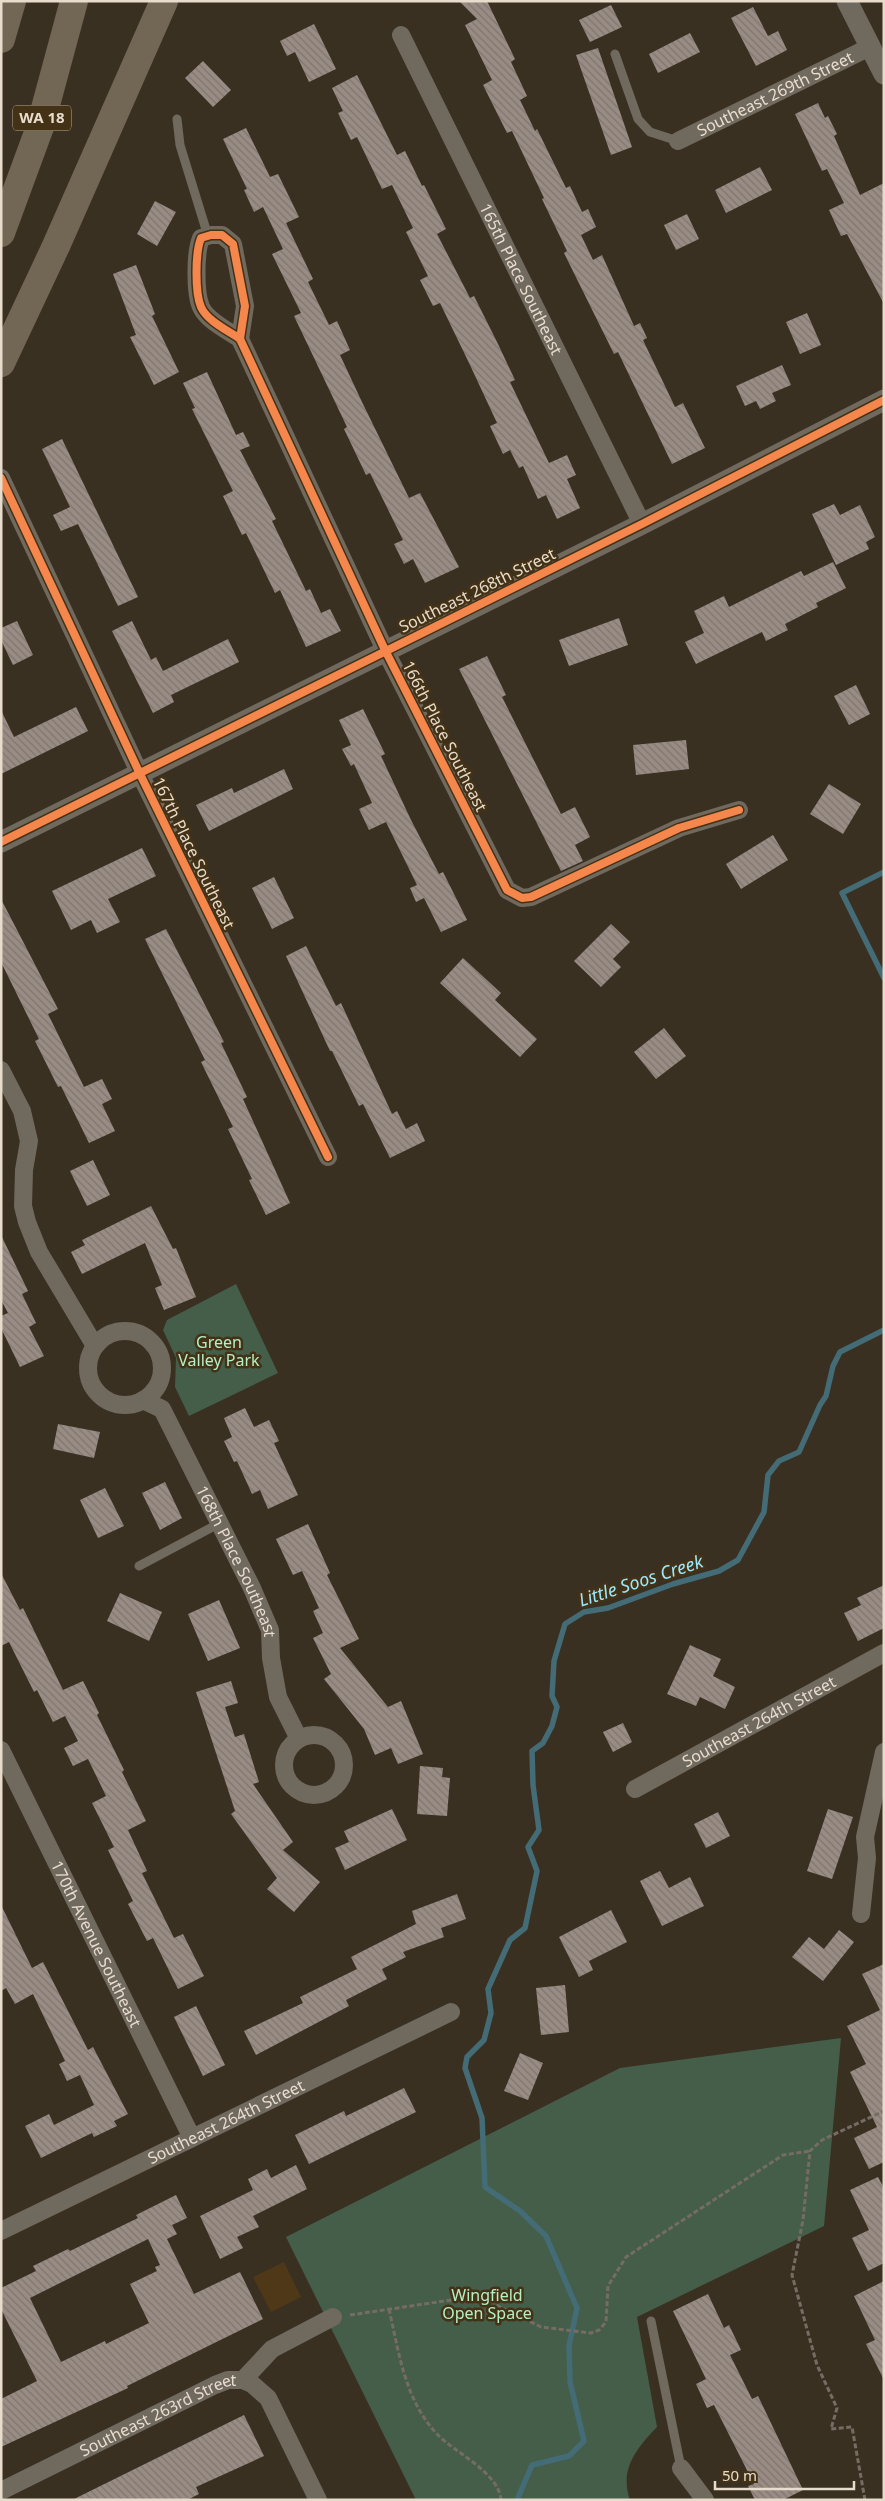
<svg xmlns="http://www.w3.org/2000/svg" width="885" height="2501" font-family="'Noto Sans',sans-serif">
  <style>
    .built { fill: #4e3818 }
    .green { fill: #445e49 }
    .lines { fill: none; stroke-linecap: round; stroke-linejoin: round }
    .stream { stroke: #446c76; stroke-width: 5.5 }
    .building { fill: url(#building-back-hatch); fill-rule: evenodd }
    .path { stroke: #756d63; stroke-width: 3; stroke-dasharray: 5 2.5; stroke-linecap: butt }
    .service { stroke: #70695e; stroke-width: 9 }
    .minor { stroke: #70695e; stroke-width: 18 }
    .tertiary { stroke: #70695e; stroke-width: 21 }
    .motorway { stroke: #726655; stroke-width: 28 }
    .cycleway-casing { stroke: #443217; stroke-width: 11 }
    .cycleway { stroke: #f5874c; stroke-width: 8 }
    .labels { text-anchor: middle; stroke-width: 5; stroke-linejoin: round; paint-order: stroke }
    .shield { fill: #443217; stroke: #b7a996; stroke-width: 1 }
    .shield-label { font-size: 15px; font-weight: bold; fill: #e8dccd }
    .street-label { font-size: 16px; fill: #e8dccd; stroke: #443217 }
    .park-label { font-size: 16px; fill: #b4efc6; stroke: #443217 }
    .water-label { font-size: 18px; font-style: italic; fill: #99e8fd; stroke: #443217 }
  </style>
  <defs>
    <pattern id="building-back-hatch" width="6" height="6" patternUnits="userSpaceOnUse" patternTransform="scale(1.25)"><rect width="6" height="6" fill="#998c84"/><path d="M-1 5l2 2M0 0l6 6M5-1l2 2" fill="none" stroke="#80766f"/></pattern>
  </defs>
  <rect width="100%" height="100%" fill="#3a3022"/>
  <path class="built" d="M284,2262L301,2297L271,2312L253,2277Z"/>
  <path class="green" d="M236,1284L278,1373L189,1416L175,1387L176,1358L163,1330L167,1320Z
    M841,2038L824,2226L637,2317L657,2427C637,2448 619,2469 630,2500H416L286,2237L620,2068Z"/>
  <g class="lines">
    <path class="stream" d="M884,872L842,893L884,978
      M517,2500L532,2465L569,2456L584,2441L570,2382L569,2346L577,2308L546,2236L520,2211L485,2187L482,2118L465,2068L467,2057L484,2040L491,2013L488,1989L510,1940L525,1928L537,1871L528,1847L539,1830L533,1785L532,1751L543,1743L552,1726L557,1707L552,1696L554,1661L565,1624L584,1612L608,1608L673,1584L719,1571L738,1560L764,1512L768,1475L779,1461L799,1452L820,1405L826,1396L833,1366L840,1352L884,1330"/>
  </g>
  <path class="building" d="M459,1H487L515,59L511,62L527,96L520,100L535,131L537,129L566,188L570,186L582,212L588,209L596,227L581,235L593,260L602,255L634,326L640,323L647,338L643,340L675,407L683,403L705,448L672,464L618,352L614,354L564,253L567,251L542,199L544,198L512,131L507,133L483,85L492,80L465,25L477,19Z
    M611,5L622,27L590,42L579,20Z
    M753,7L768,36L778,31L787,50L756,66L731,18Z
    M314,24L336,69L309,82L295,52L287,56L280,41Z
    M690,33L700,52L658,73L649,54Z
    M598,48L632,147L611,155L576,55Z
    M203,61L231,90L213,107L185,78Z
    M357,75L397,155L405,151L422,186L424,185L446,229L437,234L470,298L474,296L498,344L515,380L510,382L549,463L567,455L576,475L567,479L580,508L557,519L546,495L538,499L523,466L519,468L510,450L503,454L490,426L497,423L470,365L440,303L433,306L420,280L428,276L406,232L413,228L392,185L382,189L357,137L351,140L338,113L343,111L332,88Z
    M818,103L825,118L828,116L837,134L834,136L860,195L884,183V304L847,234L841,236L829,210L844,203L827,169L822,171L795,114Z
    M246,128L270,177L278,174L299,217L286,223L313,279L308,282L329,325L337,321L350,350L340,355L362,402L409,498L420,493L459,567L425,583L413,559L404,564L394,544L403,540L370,473L366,475L344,429L347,427L294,316L301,313L272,254L283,249L263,207L254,212L244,190L247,189L223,139Z
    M760,167L772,190L726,213L715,190Z
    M155,201L176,212L157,246L137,234Z
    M687,214L699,239L676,250L664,225Z
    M136,265L155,314L152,316L179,372L154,385L130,337L136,335L113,274Z
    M807,313L821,345L800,354L786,322Z
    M782,365L791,385L772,393L776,401L760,409L756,401L745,406L736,386Z
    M207,372L236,435L243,432L250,446L240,450L276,519L272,521L306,591L310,589L321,613L330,609L341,631L306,647L280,590L275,593L246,533L242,535L223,496L233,491L192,409L195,408L183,383Z
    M62,439L138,597L118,606L78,524L61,531L53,515L70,507L42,449Z
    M834,504L840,515L860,505L875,537L866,542L869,549L836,565L812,514Z
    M833,562L846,588L816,603L818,607L785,624L788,630L766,641L762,632L696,664L685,642L704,633L694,611L724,596L729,607L801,571L804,576Z
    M619,618L628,645L569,666L559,640Z
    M17,621L33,655L13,665L1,640V628Z
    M132,621L151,660L156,657L163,671L228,639L239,662L171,695L174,702L153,713L112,631Z
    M487,656L506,695L502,697L561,814L575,807L590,837L575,845L583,861L561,871L459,669Z
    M856,685L870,714L849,725L834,696Z
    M76,707L88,731L1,774V710L14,737Z
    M363,709L385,754L381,756L411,820L439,874L443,872L467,920L441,932L424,898L416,902L410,888L417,885L386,822L369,830L359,809L372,803L354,764L351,766L342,749L351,745L339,720Z
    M686,740L689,769L636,775L633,745Z
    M284,769L293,789L209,831L196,805L232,788L234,793Z
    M829,784L861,804L843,834L810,814Z
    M773,835L788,860L741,889L726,864Z
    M142,848L156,876L108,899L120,922L97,933L91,920L71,930L52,891Z
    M274,877L294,918L272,929L252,888Z
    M1,899L58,1009L48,1014L84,1087L102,1079L112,1099L102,1104L115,1131L89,1143L61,1086L58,1087L35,1041L39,1039L1,962Z
    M611,924L630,942L613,959L621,967L601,987L574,961Z
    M166,929L224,1042L221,1043L247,1097L243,1099L290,1203L266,1215L249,1180L252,1179L228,1129L233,1127L201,1062L205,1060L145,939Z
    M306,946L336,1006L341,1003L392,1114L397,1111L406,1129L417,1123L425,1141L390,1158L363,1104L359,1106L332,1051H330L286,956Z
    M463,958L501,993L495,1000L537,1039L520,1057L440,983Z
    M664,1028L686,1056L656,1079L634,1052Z
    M93,1160L110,1195L87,1206L70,1171Z
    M151,1206L173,1249L176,1248L196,1297L164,1310L155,1288L162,1285L145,1243L82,1274L71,1252L85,1245L82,1240Z
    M1,1235L28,1291L22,1294L36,1323L29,1327L44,1356L20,1367L1,1328V1316L8,1313L1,1300Z
    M245,1408L254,1427L269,1420L279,1441L274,1443L298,1495L268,1509L260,1490L252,1494L237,1461L234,1462L224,1441L232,1437L224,1418Z
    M58,1424L100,1432L94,1458L53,1449Z
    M165,1482L182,1518L160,1530L142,1493Z
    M105,1488L124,1526L98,1538L80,1500Z
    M308,1524L330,1573L327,1575L359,1639L340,1648L388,1707L401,1701L423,1754L398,1764L391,1748L375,1755L364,1729L324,1679L331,1674L313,1638L323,1633L313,1611L319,1608L302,1571L293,1575L276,1539Z
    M1,1573L20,1610L23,1608L63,1690L83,1681L99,1713L97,1715L124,1770L122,1772L146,1821L128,1830L147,1871L142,1873L174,1938L183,1934L204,1976L178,1989L153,1938L147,1941L128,1904L133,1901L108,1850L114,1847L92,1803L106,1796L88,1759L73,1766L64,1748L78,1741L65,1716L53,1722L37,1690L34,1692L9,1642L1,1646Z
    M884,1585V1628L858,1641L844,1613L861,1605L857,1598Z
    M120,1593L162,1612L149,1641L107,1621Z
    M219,1600L240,1648L208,1661L188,1614Z
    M690,1645L721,1659L713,1676L735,1687L725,1709L700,1697L696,1706L667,1694Z
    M231,1681L238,1703L225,1707L235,1737L244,1734L259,1782L253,1784L293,1842L283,1850L320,1882L294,1912L267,1889L277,1878L231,1814L235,1811L196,1692Z
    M623,1723L632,1742L613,1752L603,1732Z
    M420,1766L443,1768L442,1777L450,1778L447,1816L417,1814Z
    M392,1809L407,1840L345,1870L335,1848L349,1842L344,1831Z
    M828,1809L853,1817L832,1879L807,1871Z
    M718,1812L730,1836L706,1848L694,1824Z
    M660,1871L669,1888L690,1877L704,1906L662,1926L640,1881Z
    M457,1894L466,1919L441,1928L444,1937L403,1952L406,1957L382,1969L387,1979L346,2000L349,2006L256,2055L244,2031L303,2003L300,1997L357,1969L351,1957L416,1924L412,1911Z
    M1,1905L32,1968L43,1962L88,2050L93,2047L128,2114L114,2121L117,2126L94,2137L92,2133L41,2158L25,2126L49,2114L54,2125L94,2105L80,2075L67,2081L59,2064L65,2061L33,1994L15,2004L6,1988L1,1991Z
    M611,1910L627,1942L589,1961L593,1970L579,1977L559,1937Z
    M839,1930L854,1942L823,1981L792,1957L809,1937L824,1949Z
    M884,1964V2162L869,2169L854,2138L877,2127L850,2072L866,2064L847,2026L880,2010L862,1974Z
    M565,1985L569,2032L541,2035L536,1988Z
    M196,2006L225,2065L203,2076L174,2017Z
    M520,2053L543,2063L528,2100L504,2091Z
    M404,2088L416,2112L309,2164L295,2135L344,2111L346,2116Z
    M296,2165L307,2189L253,2216L259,2227L237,2237L243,2248L220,2259L200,2216L253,2190L248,2179L267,2169L271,2178Z
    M878,2177L884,2188V2263L868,2271L852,2238L869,2230L850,2190Z
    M176,2195L187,2218L172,2225L177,2234L167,2239L194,2294L240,2272L263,2319L127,2386L128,2388L1,2447V2399L37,2381L1,2309V2288L36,2271L33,2266L68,2249L70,2251L138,2218L136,2215ZM148,2239L160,2265L155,2267L157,2271L130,2284L149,2323L106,2344L105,2341L61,2362L30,2298Z
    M884,2281V2380L866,2344L875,2340L854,2296Z
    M708,2294L724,2328L729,2325L741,2350L730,2355L752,2399L758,2396L803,2490L783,2500H755L748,2486L754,2484L714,2405L707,2408L696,2384L706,2379L673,2311Z
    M244,2415L264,2456L196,2487L199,2494L187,2500H72Z"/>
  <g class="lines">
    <path class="path" d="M389,2309C399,2353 405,2402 439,2436C456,2453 499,2473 501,2500
      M350,2315L478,2296L541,2327L591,2333L599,2330L606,2322L608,2286L626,2257L783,2155L810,2151
      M865,2500L852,2427L831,2429L837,2408L817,2365L792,2275L803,2220L810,2151L822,2140L884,2111"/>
    <path class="service" d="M615,54L638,119L650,132L678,141
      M177,119L180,145L208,236
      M139,1566L220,1523
      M651,2321L681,2468"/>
    <g class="minor">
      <path id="s1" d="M401,35L642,524"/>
      <path id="s2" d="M678,141L870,47"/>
      <path d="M240,339L245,306L233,244L222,235H211L201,238C195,253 195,293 201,307C207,321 229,331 240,339L385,650L507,890L522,898L531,897L679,828L739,810"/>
      <path d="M1,478L140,774L328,1157"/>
      <path d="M1,1070L22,1111L29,1141L24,1170L23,1206L27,1222L39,1252L95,1346"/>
      <circle cx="125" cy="1368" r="37"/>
      <path id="s3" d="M143,1400L162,1409L252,1588L270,1630L271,1658L278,1697L299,1739"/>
      <circle cx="314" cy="1765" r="30"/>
      <path id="s4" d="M1,1750L192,2138"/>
      <path id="s5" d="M635,1789L884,1653"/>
      <path d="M861,1914L867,1858L865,1837L884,1752"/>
      <path id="s6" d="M1,2231L451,2012"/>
      <path d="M243,2380L252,2384L268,2398L318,2500"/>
      <path d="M681,2468L705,2500"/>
      <path id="s7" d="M1,2491L215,2385L228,2380H243L272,2349L333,2317"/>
    </g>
    <path class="tertiary" d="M847,1L884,74
      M1,842L642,524L884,400"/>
    <path class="motorway" d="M1,39L12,1
      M1,233L40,127L74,1
      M1,363L56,246L164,1"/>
    <defs>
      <path id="cycleway" d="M240,339L245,306L233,244L222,235H211L201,238C195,253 195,293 201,307C207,321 229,331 240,339L385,650L507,890L522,898L531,897L679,828L739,810
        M1,478L140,774L328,1157
        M1,842L642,524L884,400"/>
    </defs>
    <use href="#cycleway" class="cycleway-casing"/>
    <use href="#cycleway" class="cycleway"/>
  </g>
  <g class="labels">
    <rect class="shield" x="13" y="105.5" width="58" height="25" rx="4"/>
    <g class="shield-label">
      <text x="42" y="123">WA 18</text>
    </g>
    <g class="street-label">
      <text dy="6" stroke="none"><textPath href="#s2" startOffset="108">Southeast 269th Street</textPath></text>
      <text dy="6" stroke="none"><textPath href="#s1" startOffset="272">165th Place Southeast</textPath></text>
      <text transform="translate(477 590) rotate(-26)" y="6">Southeast 268th Street</text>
      <text transform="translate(445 736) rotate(63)" y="6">166th Place Southeast</text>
      <text transform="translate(194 853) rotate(64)" y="6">167th Place Southeast</text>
      <text dy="6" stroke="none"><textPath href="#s3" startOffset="191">168th Place Southeast</textPath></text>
      <text dy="6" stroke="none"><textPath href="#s5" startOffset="141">Southeast 264th Street</textPath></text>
      <text dy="6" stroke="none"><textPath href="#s4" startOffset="216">170th Avenue Southeast</textPath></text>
      <text dy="6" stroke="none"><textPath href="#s6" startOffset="250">Southeast 264th Street</textPath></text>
      <text dy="6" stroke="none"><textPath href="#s7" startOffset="175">Southeast 263rd Street</textPath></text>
    </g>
    <g class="park-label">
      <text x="219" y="1348">Green<tspan x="219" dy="18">Valley Park</tspan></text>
      <text x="487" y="2301">Wingfield<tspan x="487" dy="18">Open Space</tspan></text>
    </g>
    <g class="water-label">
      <text transform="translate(641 1581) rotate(-18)" y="6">Little Soos Creek</text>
    </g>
  </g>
  <rect width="885" height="2501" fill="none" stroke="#e8dccd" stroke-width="5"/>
  <path d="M715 2481v8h139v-8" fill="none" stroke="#e8dccd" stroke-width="2.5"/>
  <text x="722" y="2481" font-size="15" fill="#e8dccd" stroke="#443217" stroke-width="4" paint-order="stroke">50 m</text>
</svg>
